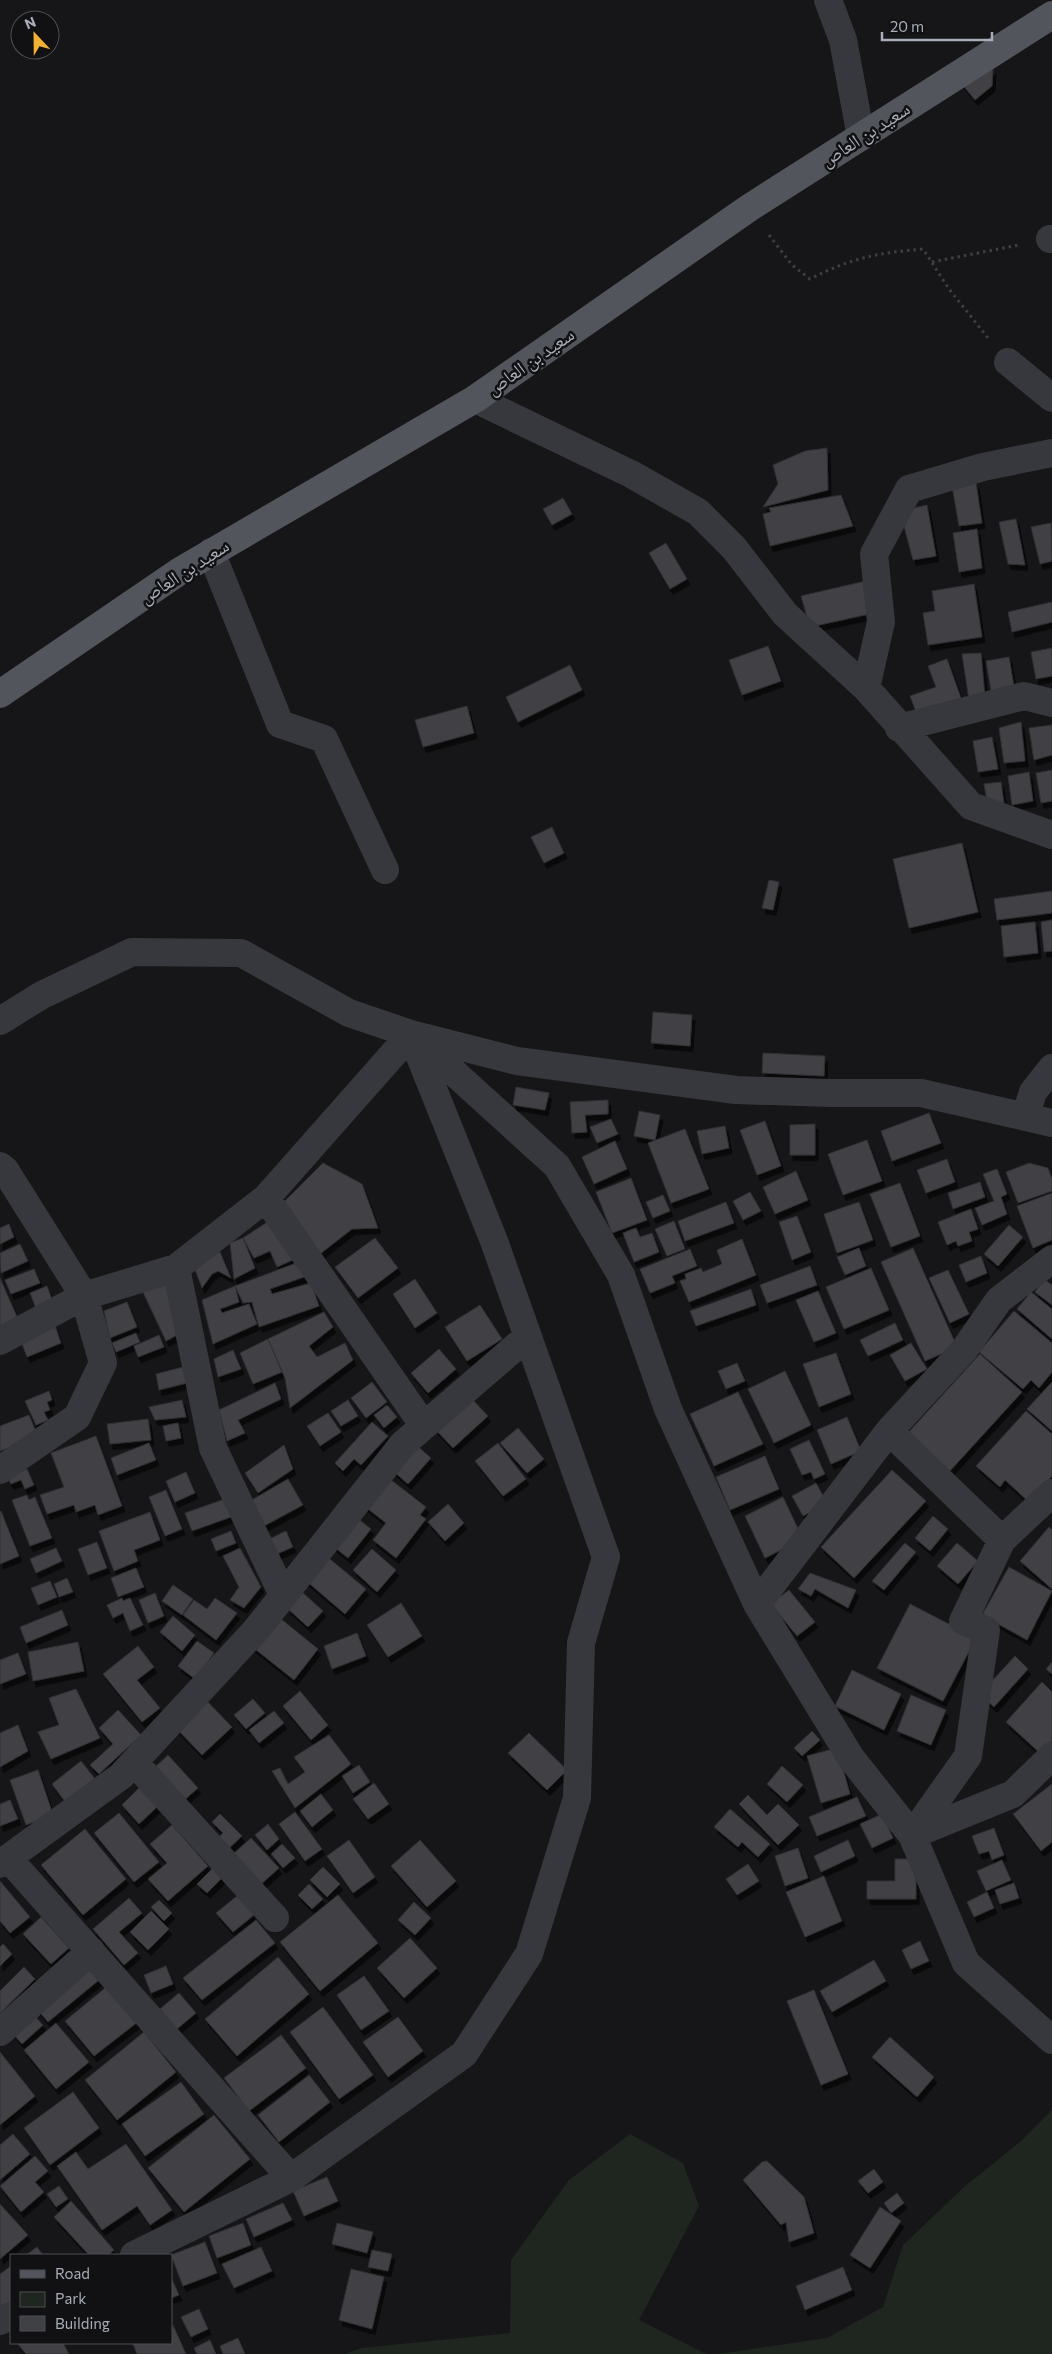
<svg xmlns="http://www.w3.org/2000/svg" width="1052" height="2354" font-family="Commissioner,'Noto Naskh Arabic',sans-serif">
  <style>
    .green { fill: #1e261f }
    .building { fill: #404145; stroke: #303034; filter: url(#shadow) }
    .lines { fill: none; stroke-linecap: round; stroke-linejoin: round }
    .path { stroke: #3d3f44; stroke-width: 3; stroke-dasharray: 2.5 4; stroke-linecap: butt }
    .minor { stroke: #37383d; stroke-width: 28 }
    .major { stroke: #53555c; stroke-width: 28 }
    .labels { text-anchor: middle; stroke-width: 5; stroke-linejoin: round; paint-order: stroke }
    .street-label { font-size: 19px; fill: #a8adb8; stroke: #111113 }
  </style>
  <defs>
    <filter id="shadow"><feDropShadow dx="3" dy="5.5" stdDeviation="0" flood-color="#0009"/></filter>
  </defs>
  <rect width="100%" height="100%" fill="#161618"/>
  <path class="green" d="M1052,2110V2354H718L827,2338L883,2307L903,2245L964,2187L1021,2141Z
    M630,2134L683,2163L699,2206L639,2320L706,2354H345L361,2348L510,2333L511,2260L569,2180Z"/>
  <path class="building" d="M993,69L992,86L975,100L961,83Z
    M827,448L828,490L763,507L778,484L773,465L805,451Z
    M976,483L982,523L959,526L952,486Z
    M841,495L853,526L770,546L763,514L771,512L769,508Z
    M563,498L572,514L552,525L543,509Z
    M927,505L936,556L913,560L900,511Z
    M1016,519L1025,565L1008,564L999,522Z
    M1051,523L1052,561L1040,564L1031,527Z
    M977,529L982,568L959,572L953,533Z
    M666,543L687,579L670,589L649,553Z
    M870,580L874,613L810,627L801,596Z
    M974,584L982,637L928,645L923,613L935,611L932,591Z
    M1052,602V622L1012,632L1008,612Z
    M768,646L781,681L742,695L729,660Z
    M1052,648V676L1036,679L1031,652Z
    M981,653L985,697L969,700L962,654Z
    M1009,657L1014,687L991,691L986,661Z
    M947,659L962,701L918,717L910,696L936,687L928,666Z
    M570,665L582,690L518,722L506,697Z
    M467,706L474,733L423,747L415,720Z
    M1021,722L1025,761L1004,763L999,728Z
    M1052,725V755L1034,760L1029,728Z
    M992,737L998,769L978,772L973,741Z
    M1052,770V801L1041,803L1036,773Z
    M1029,772L1033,801L1012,805L1008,776Z
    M1001,782L1004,804L988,807L984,784Z
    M552,827L564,853L544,863L531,837Z
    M962,843L978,912L909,928L893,859Z
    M769,880L779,882L773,910L762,908Z
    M1052,891V913L997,920L994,899Z
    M1052,920V951L1044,952L1041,922Z
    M1035,922L1038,953L1004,957L1001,926Z
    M653,1012L692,1015L690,1046L651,1043Z
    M763,1053L825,1056L824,1076L762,1073Z
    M516,1087L549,1093L545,1110L513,1105Z
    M608,1100V1114L585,1115L587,1132L572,1133L570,1102Z
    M639,1111L660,1115L655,1140L634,1136Z
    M929,1113L941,1143L892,1161L881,1131Z
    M611,1119L618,1134L597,1143L590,1127Z
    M765,1121L781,1166L757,1175L740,1130Z
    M815,1124V1155H790V1125Z
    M725,1126L729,1148L702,1154L697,1131Z
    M685,1129L709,1189L671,1203L648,1143Z
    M867,1140L882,1181L843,1195L828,1154Z
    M615,1141L627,1169L594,1184L582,1157Z
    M947,1159L955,1182L926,1193L917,1170Z
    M323,1163L362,1184L378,1228L352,1229L320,1254L284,1202Z
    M1029,1163L1048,1168L1052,1179V1191L1018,1203L1006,1172Z
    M997,1169L1007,1194L1001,1197L1007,1214L982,1225L975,1208L994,1201L983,1174Z
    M796,1171L808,1200L775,1214L763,1187Z
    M631,1178L647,1220L612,1233L596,1192Z
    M980,1182L985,1197L953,1209L948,1193Z
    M900,1183L920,1236L891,1247L870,1194Z
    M750,1192L761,1211L743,1220L733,1201Z
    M1052,1193V1240L1033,1248L1017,1206Z
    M663,1195L670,1211L653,1218L646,1202Z
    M726,1202L734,1223L685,1241L678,1221Z
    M859,1202L873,1240L837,1253L824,1214Z
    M971,1209L978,1229L969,1232L972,1241L958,1246L956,1241L947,1245L938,1222Z
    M797,1216L811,1252L792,1260L779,1222Z
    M272,1219L297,1258L277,1267L270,1251L254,1258L243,1238Z
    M674,1221L685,1249L667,1256L655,1229Z
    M9,1224L14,1237L0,1244V1228Z
    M1009,1225L1023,1237L998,1266L984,1254Z
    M636,1228L640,1237L652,1233L659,1252L634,1262L623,1233Z
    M243,1238L255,1268L234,1279L230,1243Z
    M375,1238L398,1268L358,1298L335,1267Z
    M742,1239L756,1275L689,1302L680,1281L686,1279L685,1274L701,1268L703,1272L722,1264L717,1250Z
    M20,1244L28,1261L1,1273L0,1253Z
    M859,1248L866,1266L845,1275L837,1257Z
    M913,1248L957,1347L925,1361L881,1262Z
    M690,1249L697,1266L672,1276L675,1283L650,1293L640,1269Z
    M220,1252L231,1278L218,1271L212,1274L202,1288L193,1264Z
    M981,1256L987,1273L966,1282L959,1265Z
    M299,1262L304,1277L270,1289L272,1294L311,1283L319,1306L259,1327L252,1302L243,1303L235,1286Z
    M810,1266L817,1285L767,1303L760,1285Z
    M871,1268L889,1310L844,1329L826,1287Z
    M34,1269L40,1283L11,1294L5,1280Z
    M948,1270L969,1314L950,1323L929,1278Z
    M0,1278L21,1326L0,1335Z
    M173,1278L181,1333L166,1341L142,1290Z
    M415,1279L437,1313L415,1328L393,1294Z
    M1044,1279L1052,1285V1305L1035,1292Z
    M47,1286L54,1305L37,1311L30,1293Z
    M235,1286L239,1302L220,1309L222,1313L249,1304L257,1324L213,1344L202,1300Z
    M751,1289L756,1305L696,1326L690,1311Z
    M818,1291L836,1333L814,1342L796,1300Z
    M1031,1292L1052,1309V1339L1017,1309Z
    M127,1302L137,1327L110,1338L104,1311Z
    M480,1305L502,1339L467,1361L445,1327Z
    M1014,1311L1052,1343V1372L1039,1388L1031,1380L1023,1389L979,1352Z
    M324,1312L333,1327L309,1346L317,1357L345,1343L353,1360L290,1408L285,1378L268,1339Z
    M895,1323L903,1340L868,1356L860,1340Z
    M55,1326L61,1343L27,1357L21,1341Z
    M136,1333L140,1342L116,1352L112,1343Z
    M159,1335L164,1347L138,1357L134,1346Z
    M268,1339L282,1372L253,1384L240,1353Z
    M911,1343L927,1369L905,1381L890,1355Z
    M439,1349L456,1369L428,1393L411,1373Z
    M233,1350L241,1369L218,1377L214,1359Z
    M836,1353L851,1394L819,1407L803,1364Z
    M980,1354L1022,1392L949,1472L907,1434Z
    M737,1363L745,1381L726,1389L718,1371Z
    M187,1366L191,1382L159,1390L156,1374Z
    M785,1371L811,1425L774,1443L748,1389Z
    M372,1382L387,1402L366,1418L351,1398Z
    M1052,1382V1431L1027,1409Z
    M275,1383L281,1399L238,1420L245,1433L227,1441L219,1410Z
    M49,1391L52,1400L47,1402L50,1410L44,1412L48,1420L36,1425L25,1401Z
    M738,1392L763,1444L714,1466L690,1414Z
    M470,1397L488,1416L453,1448L435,1429Z
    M182,1400L186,1417L155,1420L149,1407Z
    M348,1400L358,1416L341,1426L331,1411Z
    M387,1405L397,1417L384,1428L374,1415Z
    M1026,1411L1052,1434V1476L1029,1502L1005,1480L1000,1487L976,1466Z
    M328,1413L341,1432L320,1446L307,1426Z
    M29,1415L38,1437L0,1451V1426Z
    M847,1417L861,1451L831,1464L817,1430Z
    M148,1419L151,1440L110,1444L107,1424Z
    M372,1422L388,1436L361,1465L354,1459L343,1471L335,1463Z
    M178,1423L181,1438L166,1441L163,1426Z
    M518,1428L544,1459L527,1473L500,1443Z
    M96,1436L122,1506L98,1515L95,1505L76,1512L74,1505L47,1514L40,1495L64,1487L51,1453Z
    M809,1440L825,1474L814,1479L811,1472L802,1475L790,1449Z
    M149,1443L156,1460L117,1475L111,1458Z
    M498,1443L526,1479L503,1496L475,1461Z
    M415,1444L431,1458L408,1484L392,1470Z
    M284,1445L293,1469L258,1493L245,1473Z
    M765,1456L779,1489L730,1510L716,1477Z
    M27,1469L34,1485L25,1489L21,1480L11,1484L7,1477Z
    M892,1470L926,1501L854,1578L821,1547Z
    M186,1472L195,1493L175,1502L166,1481Z
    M386,1476L426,1507L420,1515L426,1519L396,1558L373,1540L386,1523L363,1505Z
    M288,1479L303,1505L264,1526L250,1501Z
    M816,1483L827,1503L803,1516L792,1496Z
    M166,1490L182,1529L165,1536L149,1497Z
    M27,1495L29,1500L35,1497L52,1538L30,1546L12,1500Z
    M783,1497L803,1539L765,1558L745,1516Z
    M225,1499L231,1517L192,1531L185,1513Z
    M448,1504L464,1523L445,1541L428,1522Z
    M1,1511L19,1556L0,1564V1512Z
    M150,1512L160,1540L134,1550L138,1561L114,1571L99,1531Z
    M351,1513L371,1529L348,1558L328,1542Z
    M933,1516L948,1529L930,1551L915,1538Z
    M1049,1527L1052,1530V1589L1020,1561Z
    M231,1531L236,1543L216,1551L211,1539Z
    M286,1531L293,1547L272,1556L265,1541Z
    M97,1542L107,1568L88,1575L78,1549Z
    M905,1543L916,1552L884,1590L872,1581Z
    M957,1543L978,1561L958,1584L937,1566Z
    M56,1548L62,1561L36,1573L30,1559Z
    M240,1548L261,1587L244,1608L230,1600L239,1587L223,1556Z
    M372,1549L396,1570L377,1592L353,1570Z
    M325,1555L366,1589L345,1614L304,1579Z
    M1009,1567L1052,1591L1027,1640L982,1615Z
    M136,1568L144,1587L118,1597L111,1578Z
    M810,1573L856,1590L848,1608L815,1589L811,1596L798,1589Z
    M67,1578L73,1592L59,1597L54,1584Z
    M50,1581L57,1597L38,1605L31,1588Z
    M173,1585L193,1599L182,1615L162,1601Z
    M789,1590L815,1622L797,1636L771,1604Z
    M302,1592L323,1611L308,1627L287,1608Z
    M155,1593L164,1616L148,1623L139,1600Z
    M122,1598L123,1601L130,1598L143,1625L130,1631L123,1613L113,1618L107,1605Z
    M215,1598L237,1613L216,1640L183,1615L194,1600L207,1609Z
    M401,1603L422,1636L388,1657L367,1625Z
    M910,1604L976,1638L943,1701L877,1668Z
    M62,1610L68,1625L26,1643L20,1627Z
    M275,1614L318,1649L294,1680L250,1645Z
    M173,1616L195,1635L182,1651L160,1632Z
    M357,1633L366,1656L332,1669L324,1646Z
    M197,1641L214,1653L195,1679L178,1666Z
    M78,1642L84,1671L33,1681L28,1652Z
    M138,1646L154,1667L137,1680L160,1708L142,1722L103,1674Z
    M18,1653L26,1674L0,1684V1660Z
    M1015,1656L1028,1669L994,1707L980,1694Z
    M1052,1662V1674L1046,1669Z
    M852,1670L901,1694L884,1730L835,1706Z
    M1042,1682L1052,1692V1741L1041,1754L1006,1722Z
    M76,1689L100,1738L51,1759L38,1732L59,1725L49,1698Z
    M300,1691L328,1725L311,1740L283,1706Z
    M911,1695L946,1710L931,1745L897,1731Z
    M205,1699L232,1727L202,1755L176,1728Z
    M253,1699L265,1713L246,1729L234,1715Z
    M118,1710L141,1735L99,1774L90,1765L113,1744L99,1728Z
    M274,1711L284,1723L259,1743L249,1730Z
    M18,1725L28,1751L0,1767V1733Z
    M812,1731L820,1740L802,1756L794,1748Z
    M529,1733L567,1770L547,1790L508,1753Z
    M329,1735L351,1764L295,1808L272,1771L280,1768L288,1784L305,1772L294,1757Z
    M837,1748L850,1794L821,1803L807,1756Z
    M168,1755L198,1788L182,1802L152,1770Z
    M81,1761L95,1779L66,1803L52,1784Z
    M359,1765L370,1782L353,1793L342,1776Z
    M782,1766L803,1785L787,1802L767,1784Z
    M38,1770L53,1815L26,1825L10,1780Z
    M374,1783L389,1804L368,1819L353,1799Z
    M1052,1784V1842L1041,1851L1013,1814Z
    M139,1788L157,1807L139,1824L122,1805Z
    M321,1794L333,1810L312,1827L300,1811Z
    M748,1795L767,1815L778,1804L799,1825L778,1845L739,1804Z
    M857,1797L866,1816L817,1836L809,1817Z
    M10,1800L18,1819L0,1826V1804Z
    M730,1809L770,1844L758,1857L742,1842L738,1847L714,1827Z
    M295,1812L322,1849L305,1861L279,1824Z
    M119,1813L159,1862L134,1882L94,1833Z
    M220,1814L242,1836L224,1853L214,1842L223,1833L212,1822Z
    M882,1814L893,1838L872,1848L860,1824Z
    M268,1824L279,1839L267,1850L255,1835Z
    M172,1825L208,1866L168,1901L148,1879L167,1863L150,1844Z
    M994,1828L1004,1855L992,1860L989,1851L979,1854L972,1836Z
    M85,1829L126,1879L83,1915L41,1865Z
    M251,1838L279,1868L259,1886L232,1855Z
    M349,1840L375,1877L353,1893L327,1856Z
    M420,1840L456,1881L427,1907L391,1866Z
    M848,1840L855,1856L821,1872L814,1856Z
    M282,1844L295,1858L283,1868L271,1854Z
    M798,1848L808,1878L785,1886L775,1856Z
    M895,1859H916V1899H867V1881H895Z
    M1002,1860L1011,1880L986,1891L977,1871Z
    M748,1864L759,1881L737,1895L726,1879Z
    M216,1865L225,1875L207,1893L197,1884Z
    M323,1867L340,1884L327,1897L310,1880Z
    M824,1876L842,1921L805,1937L786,1892Z
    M0,1881L30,1917L10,1933L0,1921Z
    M1014,1883L1019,1898L1000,1904L995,1890Z
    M309,1884L323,1899L312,1909L298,1895Z
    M987,1892L994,1908L974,1917L967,1902Z
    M338,1895L378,1943L320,1991L280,1942Z
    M237,1896L254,1915L233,1932L216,1913Z
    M129,1898L142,1913L119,1932L138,1953L124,1965L93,1929Z
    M159,1900L172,1913L164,1921L151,1907Z
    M414,1902L431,1918L415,1935L398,1920Z
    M151,1911L169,1929L148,1950L130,1932Z
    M41,1917L69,1948L51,1964L23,1934Z
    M256,1920L275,1943L202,2000L183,1978Z
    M410,1938L437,1968L404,1998L377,1968Z
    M920,1941L929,1961L911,1969L902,1950Z
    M3,1944L12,1954L0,1966V1947Z
    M278,1957L309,1994L237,2056L205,2019Z
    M82,1960L99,1980L48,2022L31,2002Z
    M874,1960L886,1981L832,2012L820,1991Z
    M166,1966L173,1984L151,1993L144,1975Z
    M24,1967L35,1979L0,2013V1991Z
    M364,1976L389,2011L361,2030L337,1995Z
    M110,1984L139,2021L94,2056L65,2021Z
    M814,1990L848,2074L821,2085L787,2001Z
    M179,1993L196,2013L177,2029L160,2009Z
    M323,2007L373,2075L339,2099L290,2032Z
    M28,2009L43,2025L22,2044L7,2027Z
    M398,2017L423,2051L388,2077L363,2042Z
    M56,2023L89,2062L56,2089L24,2050Z
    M144,2032L176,2072L117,2120L85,2080Z
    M281,2035L306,2068L249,2111L224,2078Z
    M890,2037L934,2077L917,2097L872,2057Z
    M0,2052L35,2096L0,2125Z
    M309,2075L330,2102L279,2142L258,2115Z
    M181,2082L204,2114L145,2156L122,2124Z
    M73,2092L99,2128L50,2165L24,2128Z
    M214,2115L250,2159L184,2212L148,2168Z
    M13,2134L30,2154L0,2180V2145Z
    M126,2144L172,2210L150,2225L137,2206L102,2230L57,2166L76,2152L88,2169Z
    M35,2156L48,2171L35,2182L44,2192L21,2212L0,2186Z
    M767,2161L804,2197L814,2233L789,2242L786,2222L781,2225L743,2180L762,2162Z
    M874,2169L883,2182L868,2193L858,2181Z
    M327,2177L338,2201L304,2216L293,2191Z
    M59,2186L68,2199L56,2207L47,2194Z
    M897,2193L904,2203L891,2213L884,2203Z
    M71,2201L114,2250L108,2255H89L54,2217Z
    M283,2203L292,2220L254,2237L246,2219Z
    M0,2204L28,2235L0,2259Z
    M880,2207L901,2221L870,2268L850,2255Z
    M243,2223L251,2245L217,2258L209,2236Z
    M337,2223L373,2232L367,2253L332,2244Z
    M205,2242L217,2273L183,2286L171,2255Z
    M37,2247L43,2255H26Z
    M261,2247L272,2271L234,2288L222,2264Z
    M372,2250L392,2254L388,2271L368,2267Z
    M11,2266V2318L0,2326V2274Z
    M843,2267L852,2290L805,2310L796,2286Z
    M351,2269L384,2277L372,2329L339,2320Z
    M171,2277L179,2295L171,2298Z
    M199,2309L208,2329L191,2337L181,2317Z
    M173,2325L186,2354H137L133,2344L136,2343H171Z
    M238,2338L245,2354H223L220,2346Z
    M210,2340L216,2354H197L194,2348Z
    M17,2343H63L69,2354H26Z"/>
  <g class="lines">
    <path class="path" d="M769,235L792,265L810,279C851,258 877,253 923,249L949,289L988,338
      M932,262L1019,245"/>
    <path class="minor" d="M828,0L843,40L861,137
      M1050,239H1052
      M1008,362L1052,398
      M475,399L631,474L698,512L734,548L785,614L866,688L881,622L874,554L909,489L983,467L1052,453
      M211,552L280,724L324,739L385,870
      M866,688L971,806L1052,835
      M899,728L1024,696L1052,703
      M0,1021L42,995L132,952L241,953L349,1013L411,1034L517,1061L736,1090L831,1093H921L1052,1123
      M416,1038L557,1166L621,1275L668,1409L757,1604L851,1758L912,1835L966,1963L1052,2040
      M1025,1117L1033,1092L1052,1068
      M0,1166L5,1170L84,1296L103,1363L77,1417L0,1470
      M266,1198L424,1426
      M176,1268L213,1448L283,1595
      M0,1341L84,1296L176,1268L266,1198L411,1034
      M889,1431L1002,1540
      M757,1604L889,1431L964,1350L999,1300L1052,1259
      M134,1762L275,1918
      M912,1835L968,1756L986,1630L963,1621L1002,1540L1052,1493
      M912,1835L1013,1794L1052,1756
      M8,1858L291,2178
      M0,1864L121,1776L256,1630L403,1444L527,1337
      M0,2032L91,1951
      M134,2255L291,2178L464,2054L529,1954L577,1798L581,1643L606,1557L494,1241L411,1034
      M0,2321L11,2316"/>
    <path class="major" d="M0,694L180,571L475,399L749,208L1052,15"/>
  </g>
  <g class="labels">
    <g class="street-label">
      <text transform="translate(865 134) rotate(-33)" y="7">سعيد بن العاص</text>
      <text transform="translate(530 361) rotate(-35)" y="7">سعيد بن العاص</text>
      <text transform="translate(184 571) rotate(-33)" y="7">سعيد بن العاص</text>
    </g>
  </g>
  <rect x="10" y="2254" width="162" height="90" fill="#111113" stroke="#4d4f55"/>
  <rect x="20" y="2270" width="25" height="8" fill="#53555c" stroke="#4d4f55"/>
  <text x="55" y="2279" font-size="15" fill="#a8adb8">Road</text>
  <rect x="20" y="2292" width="25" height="15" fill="#1e261f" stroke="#4d4f55"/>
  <text x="55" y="2304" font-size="15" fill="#a8adb8">Park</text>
  <rect x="20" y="2316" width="25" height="15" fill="#404145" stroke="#4d4f55"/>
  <text x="55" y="2329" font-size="15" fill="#a8adb8">Building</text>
  <g transform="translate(35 35) rotate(338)"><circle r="24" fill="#111113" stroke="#4d4f55"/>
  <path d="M0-4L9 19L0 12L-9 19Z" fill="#f2b134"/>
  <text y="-8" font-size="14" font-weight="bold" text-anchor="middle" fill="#a8adb8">N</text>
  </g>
  <path d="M882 32v8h110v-8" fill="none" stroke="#a8adb8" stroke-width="2.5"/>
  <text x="890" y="32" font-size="15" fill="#a8adb8" stroke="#111113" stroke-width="4" paint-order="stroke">20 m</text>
</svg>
